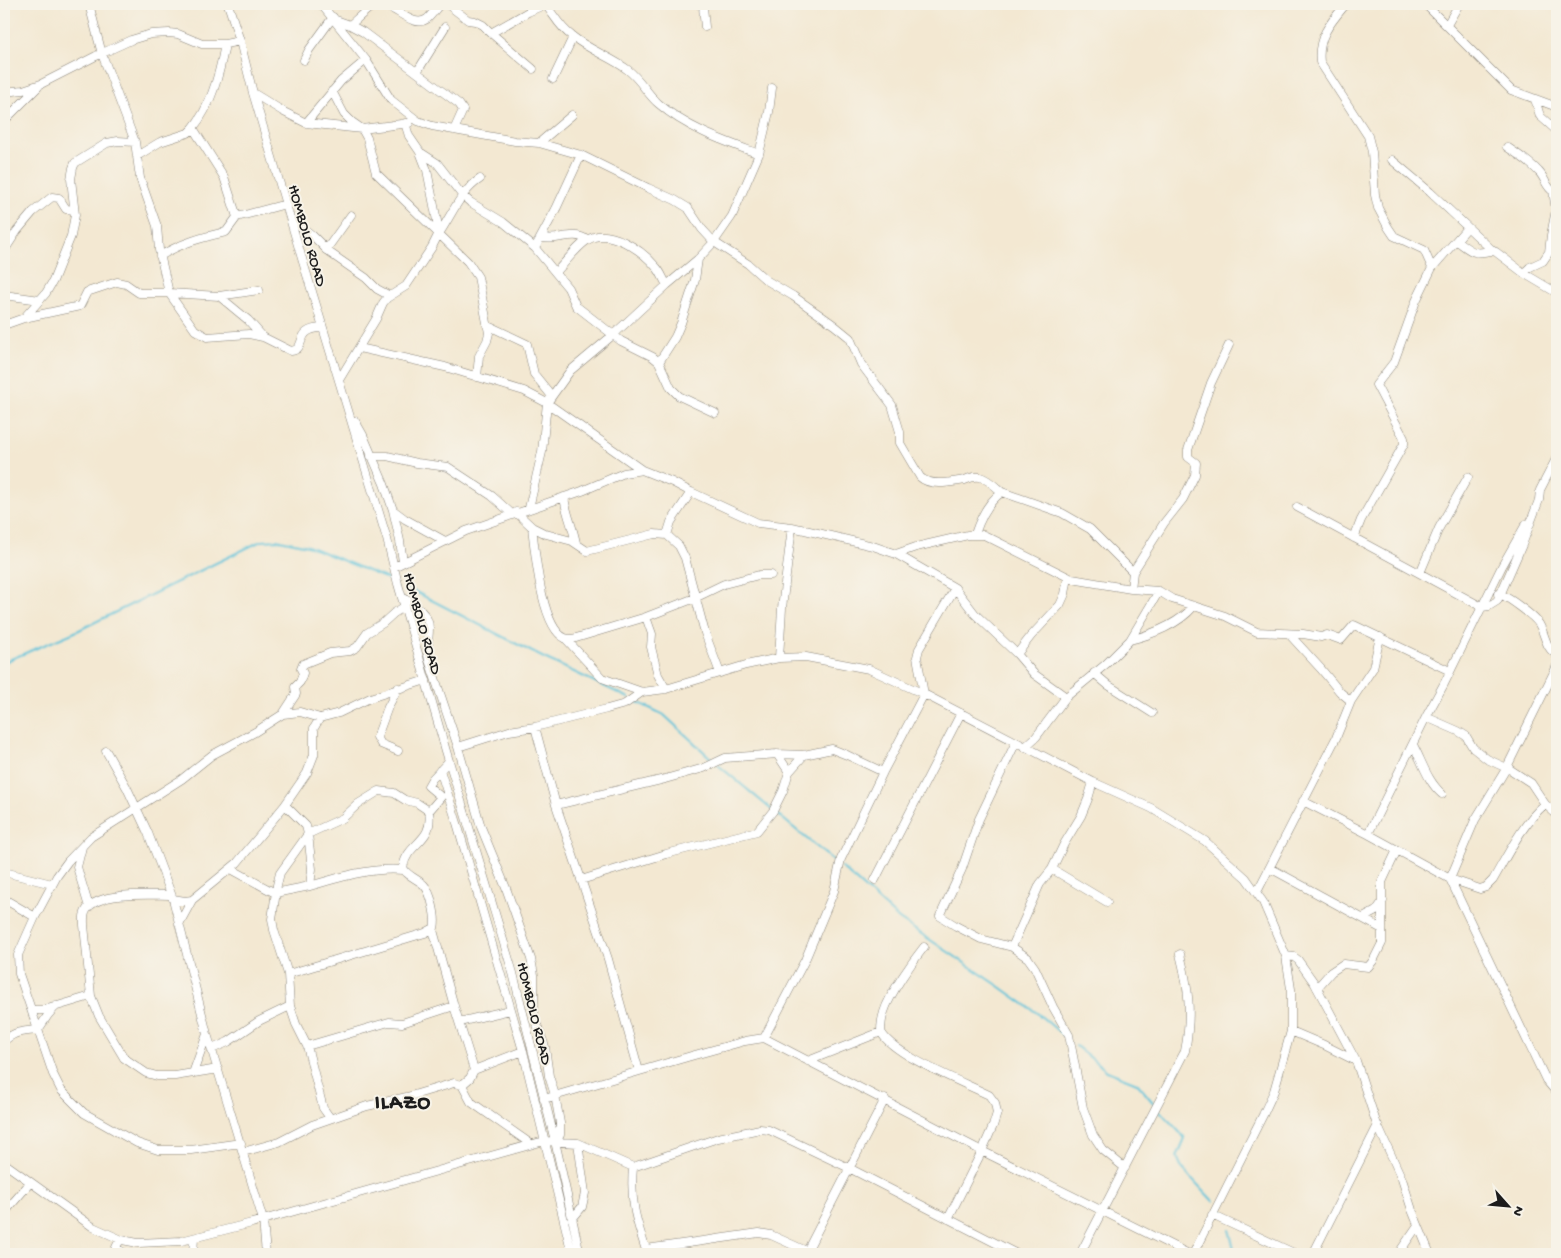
<svg xmlns="http://www.w3.org/2000/svg" width="1561" height="1258" font-family="'Gochi Hand',sans-serif">
  <style>
    .lines { fill: none; stroke-linecap: round; stroke-linejoin: round }
    .stream { stroke: #5dc3da; stroke-width: 2 }
    .minor-casing { stroke: #888277; stroke-width: 9 }
    .minor { stroke: #fff; stroke-width: 8 }
    .labels { text-anchor: middle; stroke-width: 4; stroke-linejoin: round; paint-order: stroke }
    .street-label { font-size: 16px; fill: #1c1c1c; stroke: #f7f3e8 }
    .district-label { font-size: 21px; font-weight: bold; letter-spacing: 1px; fill: #1c1c1c; stroke: #f7f3e8 }
  </style>
  <rect width="100%" height="100%" fill="#f7f3e8"/>
  <filter id="ink" filterUnits="userSpaceOnUse"><feTurbulence type="fractalNoise" baseFrequency=".02" numOctaves="2"/><feDisplacementMap in="SourceGraphic" scale="10" xChannelSelector="R" yChannelSelector="G"/><feConvolveMatrix kernelMatrix="1 2 1 2 8 2 1 2 1" color-interpolation-filters="sRGB"/></filter>
  <filter id="wash" filterUnits="userSpaceOnUse"><feTurbulence type="fractalNoise" baseFrequency=".0096" numOctaves="4" result="noise"/><feDisplacementMap in="SourceGraphic" scale="20" xChannelSelector="R" yChannelSelector="G"/><feGaussianBlur stdDeviation="1.12" result="paint"/><feColorMatrix in="noise" values="0 0 0 0 0 0 0 0 0 0 0 0 0 0 0 0 0 1.4 0 .05"/><feComposite in="paint" operator="in"/></filter>
  <g filter="url(#wash)">
    <rect width="100%" height="100%" fill="#f3e8d2"/>
    <g class="lines">
      <path class="stream" d="M406,587L542,657L629,698
        M4,662L75,632L261,541L280,540L308,546L390,580
        M633,700L664,715L715,762
        M718,765L772,810
        M776,813L837,864
        M841,867L899,919L999,986L1037,1013L1064,1036
        M1076,1046L1107,1071L1137,1083L1155,1105
        M1158,1109L1185,1138L1177,1157L1182,1168L1213,1201
        M1221,1210L1226,1215
        M1229,1229L1235,1254"/>
    </g>
  </g>
  <g filter="url(#ink)">
    <g class="lines">
      <defs>
        <path id="minor" d="M89,4L102,54L135,142L140,178L157,226L159,250L169,293L219,296L248,320L263,337
          M228,4L240,41L253,93L300,252L387,539L398,584L446,751L513,973L555,1141L580,1254
          M321,4L366,60L391,100L418,121L432,126L515,141L539,143L581,155L648,188L675,200L688,208L702,229L714,242L748,264L766,280L793,296L834,325L850,338L861,364L892,405L900,432V443L920,477C930,487 952,482 965,480C969,478 975,476 980,477C988,479 996,487 1002,492
          M447,4L468,20L475,21L483,25L491,33L528,12L546,4
          M545,4C554,15 560,28 572,36C589,50 611,57 628,70C641,80 647,94 659,104C688,129 724,141 759,154
          M699,4L703,7L705,27
          M1346,4C1331,22 1317,37 1320,62L1368,136L1372,152L1375,195L1378,208L1388,227L1394,236L1424,250L1432,268
          M1425,4L1511,90L1557,107
          M336,20L350,25L363,32L459,104L463,110L454,130
          M350,25C356,20 369,7 375,5C392,0 411,30 427,19C432,15 436,8 440,4
          M1447,25L1459,4
          M491,33L533,69
          M304,60L309,50L333,17
          M417,72L445,27
          M553,79L573,37
          M332,91L344,114L352,122L362,129L367,138L376,173L468,262L478,277L489,333L487,341L479,356L477,377
          M4,92L23,90L41,84L96,56L131,40L151,34L169,33L178,34L202,44H225L240,41
          M253,93L284,112L306,123L362,129L409,123
          M1535,99L1540,116L1557,131
          M4,121L38,87
          M306,123L341,81L366,60
          M193,128C212,105 220,72 225,44
          M539,143L572,115
          M1507,147C1519,155 1530,162 1539,172C1545,178 1546,187 1553,191L1556,210L1551,235L1549,252L1543,261L1530,267L1524,273
          M420,152L437,163L462,195L470,202L503,222L535,248L568,288L576,306L621,341L653,357L659,362L671,388L679,396L715,413
          M137,156L160,142L188,133L193,128L224,177L237,217L286,204
          M1392,160L1430,192L1492,250
          M291,219L312,235L330,253L366,278L377,289L390,296
          M438,235C452,215 459,193 480,179
          M541,237C556,243 573,229 587,240
          M1457,241C1462,244 1469,251 1475,252C1483,254 1489,249 1496,252L1525,274L1557,293
          M535,248L556,209L581,155
          M326,250L351,215
          M4,251L17,231L33,212L52,197L59,198L66,209L74,210
          M160,256C181,243 203,237 226,232L237,217
          M556,272C566,262 575,249 586,241C608,225 643,251 657,268C661,272 663,279 667,285
          M4,295L40,300
          M219,296L259,290
          M24,318L46,293L53,281L71,236L75,215L71,179L73,168L75,163L107,143L118,141L135,142
          M4,325L24,318L80,306L87,292L117,282L126,284L139,293H169L195,330L207,337L249,334L263,337L291,351C308,349 293,329 322,328
          M487,325L527,344L534,374L551,395
          M359,348L445,367L524,391L547,403L642,470
          M659,362L675,337L681,323L695,280L698,259
          M339,380L376,319L383,303L387,298L406,286L432,247L438,235L437,221L427,170L420,152L409,136L405,123
          M355,421L363,435L384,484L393,510L405,519L445,541
          M371,456H387L417,463L448,467L492,496L512,514
          M564,497C566,513 573,527 576,543
          M1297,507L1482,607L1489,606L1497,601L1501,593L1522,545L1539,500L1540,490L1557,457
          M529,508L542,452L547,403L570,371L613,335L667,285L698,259L714,242L732,216L759,154L769,112L772,88
          M393,510L400,541L403,562
          M516,512L532,527L546,534L572,541L587,551L654,534L667,535L679,546L685,558L705,633L720,673
          M532,527C535,550 541,628 565,638C568,639 573,639 576,638L646,617
          M975,534C980,519 989,501 1002,492L1062,513L1090,529L1133,572
          M667,535L671,522L691,492
          M1354,538L1361,520L1404,444V438L1376,385L1394,362L1416,301L1432,268L1467,228
          M896,554L916,547L968,535H984L1072,579L1131,589L1159,591L1172,599L1225,616L1257,632L1303,634L1321,637L1327,635L1341,640L1354,625L1450,671
          M394,567L466,531L582,491L624,473L642,470L672,482L691,492L758,523L792,527L873,546L896,554L955,588L975,614L1017,654L1034,674L1066,697L1036,737L1025,747
          M1420,573L1439,528L1468,477
          M1131,589L1133,572L1164,523L1183,499L1195,475L1196,463L1188,457V450L1211,383L1229,345
          M1498,594C1505,594 1535,617 1539,624C1546,636 1545,648 1557,655
          M402,597C413,604 429,613 429,628C429,640 426,649 429,660L458,747L481,827L506,888L531,959L534,975V1010L535,1019L545,1047L549,1076L555,1095L560,1123V1135L555,1141
          M1289,634L1321,669L1340,692L1351,701
          M566,639L602,678L642,692L666,689L746,665L779,658L806,657L869,669L924,694L1093,782L1151,808L1205,841L1246,878L1263,902L1286,956L1291,989V1031L1274,1091L1263,1115L1193,1254
          M1130,640C1153,634 1178,625 1194,606
          M1017,654L1031,636L1060,605L1065,594L1068,577
          M779,658L782,608L792,527
          M1557,666L1506,769L1475,820L1450,879L1546,1080L1557,1093
          M1094,673L1108,685L1152,713
          M666,689L658,675L651,647L652,634L646,617L695,598L724,584L759,575H771
          M1066,697L1106,664L1130,640L1159,591
          M283,714L296,694L295,687L300,682L303,673L301,669L303,664L330,653L350,651L357,647L367,633L383,623L394,613L404,607
          M1426,717L1458,731L1466,736L1473,748L1487,759L1511,770L1531,783L1545,804L1557,815
          M535,727L556,805L608,959L639,1071
          M1016,742L979,819L962,869L940,916L956,926L981,939L1012,947L1028,958L1035,968L1053,1007L1069,1035L1083,1108L1093,1135L1103,1150L1125,1168
          M1413,745C1422,761 1427,781 1442,794
          M458,747L509,731L535,727L607,709L625,704L642,692
          M106,751L127,788L148,833L173,899L207,1034L263,1220L266,1254
          M398,751L381,744L377,737L388,707L398,688
          M777,754L789,772
          M440,770L457,823L523,1051L572,1254
          M1303,801L1368,834L1450,879L1480,889L1486,887L1493,880C1508,854 1522,824 1545,804
          M285,805L306,826L308,834L280,873L277,885L272,919L274,930L288,974L290,1006L296,1024L307,1046L323,1108L330,1118
          M556,805L665,779L704,768L725,758L777,754L804,755L832,749L847,755L883,772L924,694L917,657L919,649L955,588
          M1368,834L1426,717L1444,684L1502,566L1526,524
          M82,847L77,867L89,907
          M1270,868L1382,929
          M231,869L275,893L310,886L312,869L308,834L343,818L358,804L379,791L394,793L405,800L417,803L429,811
          M1052,869L1107,902
          M4,872L52,884
          M581,880L666,854L757,831L773,811L783,791L789,772L804,755
          M875,880L961,713
          M310,886C340,877 372,867 404,870
          M1257,892L1336,738L1351,701L1373,668L1380,637
          M171,895C150,895 101,891 87,909C83,914 84,919 84,925L91,996L99,1016L124,1058L146,1073L157,1076H175L218,1069
          M4,899L35,917
          M173,899L185,901L192,900L237,863L285,805L307,773L314,755V728L320,718L339,713L370,698L426,680
          M1363,918L1376,911L1383,901
          M179,924L192,900
          M433,930L454,1006L474,1070L470,1078L462,1085
          M924,947C912,962 890,993 884,1012C882,1018 881,1025 881,1032C894,1056 963,1082 989,1095L995,1103L997,1113L993,1126L982,1151L948,1219
          M1012,947L1040,884L1052,869L1064,844L1081,816L1088,799L1093,782
          M1286,956L1294,957L1298,960L1315,984L1356,1061L1376,1122L1402,1179L1412,1210L1430,1254
          M288,974L425,933L434,928C437,918 431,892 424,885C418,879 405,875 403,867C408,841 434,843 429,811L441,797L428,786L432,779L449,761
          M1317,988L1331,972L1343,964L1368,967L1373,961L1382,943V882L1397,850
          M32,1010H44L91,996
          M459,1022L510,1010
          M1291,1031L1324,1045L1356,1061
          M764,1038L805,960L834,891L841,859L883,772
          M4,1041C15,1031 23,1031 38,1030L48,1015L56,1006
          M307,1046L389,1022L402,1023L454,1006
          M212,1049L228,1042L259,1021L290,1006
          M808,1061L881,1032
          M474,1070L523,1051
          M193,1073L207,1034
          M544,1099L691,1056L745,1041L764,1038L982,1151L1189,1254
          M241,1143L191,1150H158L137,1143L84,1113L61,1090L53,1074L19,974L18,955L35,917L57,876L68,861L91,837L182,779L212,755L255,732L283,714L300,712L320,718
          M243,1152L279,1142L312,1125L367,1106L407,1097L454,1083L462,1085L471,1102L531,1144
          M4,1163L93,1227L122,1240L138,1243L181,1241L252,1223L544,1141L578,1143L633,1167L718,1138L760,1129L769,1130L849,1168L1017,1254
          M633,1167C630,1203 636,1220 647,1253
          M4,1213L30,1183
          M1212,1215L1296,1254
          M572,1219L582,1207L585,1193L578,1143
          M116,1248L126,1254
          M646,1249L759,1233L771,1235L813,1254
          M807,1251L885,1099
          M113,1254L120,1239
          M193,1254L194,1238
          M1080,1254L1185,1051C1192,1015 1189,989 1180,954
          M1313,1254L1378,1125
          M1398,1254L1418,1225"/>
      </defs>
      <use href="#minor" class="minor-casing"/>
      <use href="#minor" class="minor"/>
    </g>
  </g>
  <g class="labels">
    <g class="street-label">
      <text transform="translate(309 235) rotate(74)" y="6">HOMBOLO ROAD</text>
      <text transform="translate(424 623) rotate(74)" y="6">HOMBOLO ROAD</text>
      <text transform="translate(536 1013) rotate(76)" y="6">HOMBOLO ROAD</text>
    </g>
    <g class="district-label">
      <text x="403" y="1108">ILAZO</text>
    </g>
  </g>
  <rect width="1561" height="1258" fill="none" stroke="#f7f3e8" stroke-width="20"/>
  <g transform="translate(1508 1206) rotate(117)" stroke="#f7f3e8" stroke-width="4" paint-order="stroke">
  <path d="M0-4L9 19L0 12L-9 19Z" fill="#1c1c1c"/>
  <text y="-8" font-size="14" font-weight="bold" text-anchor="middle" fill="#1c1c1c">N</text>
  </g>
</svg>
